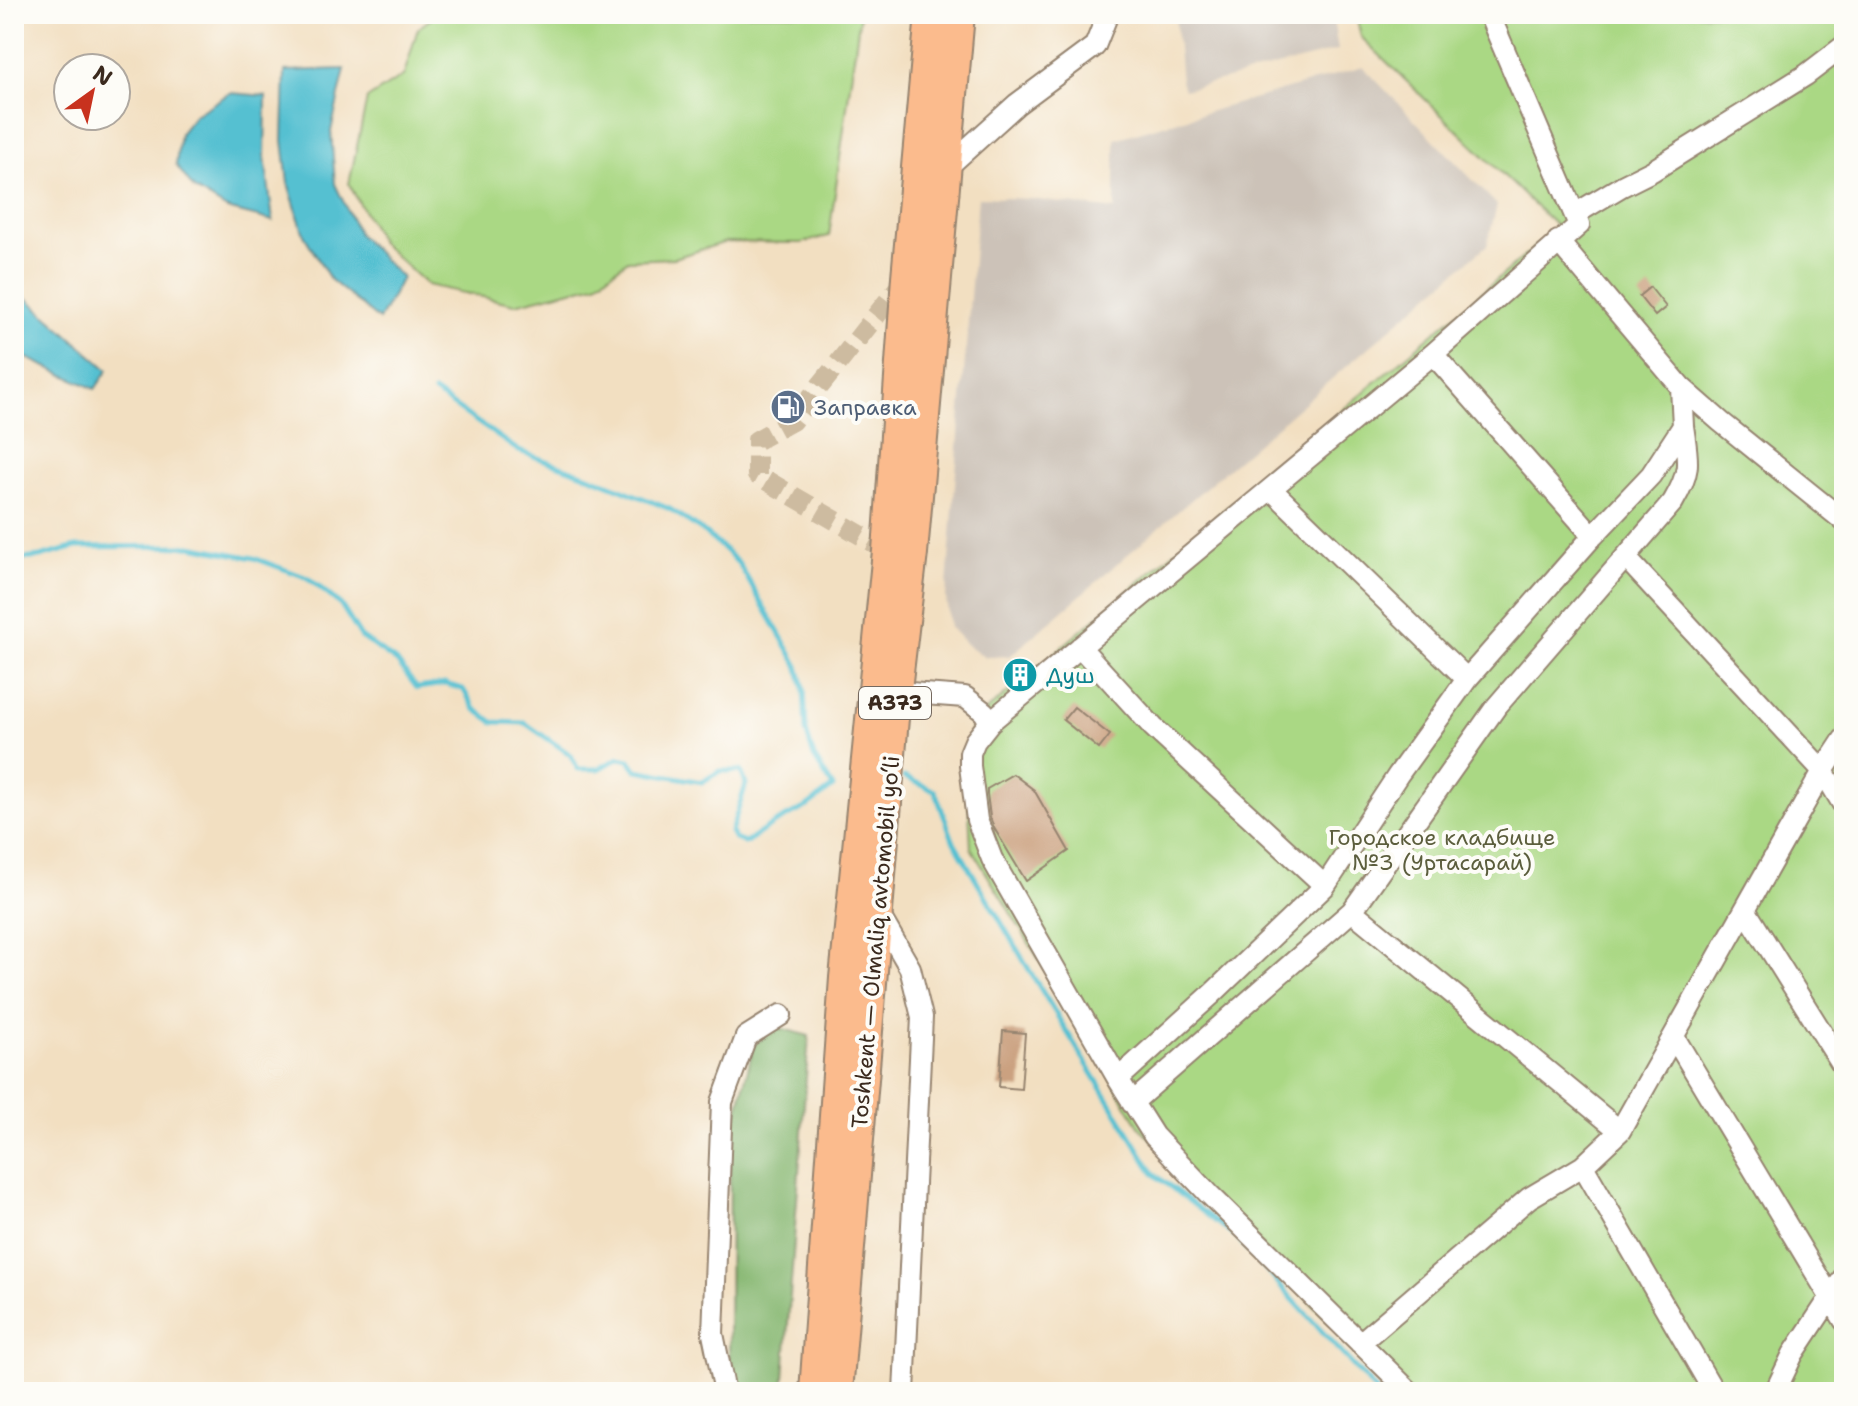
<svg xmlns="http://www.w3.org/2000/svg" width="1858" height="1406" font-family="'Shantell Sans',sans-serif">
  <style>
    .industrial { fill: #ccc2b8 }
    .green { fill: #aad884; stroke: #728151; stroke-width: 2 }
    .forest { fill: #87b872; stroke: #617148; stroke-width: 2 }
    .water { fill: #55c0d1; stroke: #487578; stroke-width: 2 }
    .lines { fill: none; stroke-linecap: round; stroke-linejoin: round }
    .stream { stroke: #55c0d1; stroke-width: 5 }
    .building { fill: #cba180 }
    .minor-tunnel { stroke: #cdbba0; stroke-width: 20; stroke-dasharray: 20 10; stroke-linecap: butt }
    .minor-casing { stroke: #968470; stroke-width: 24 }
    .highway-casing { stroke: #968470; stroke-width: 34 }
    .minor { stroke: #fff; stroke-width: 20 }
    .highway { stroke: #fbbb8d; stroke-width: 30 }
    .labels { text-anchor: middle; stroke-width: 8; stroke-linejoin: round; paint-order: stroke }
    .shield { fill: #fdfcf7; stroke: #75695f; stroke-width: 2 }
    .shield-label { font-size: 20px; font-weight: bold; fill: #3b2a1e }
    .service-label { font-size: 22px; fill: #4e5e75; stroke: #fdfcf7; text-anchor: start }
    .culture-label { font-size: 22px; fill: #0d838f; stroke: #fdfcf7; text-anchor: start }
    .park-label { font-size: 22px; fill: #5c5e3d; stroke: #fdfcf7 }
    .street-label { font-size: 22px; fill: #3b2a1e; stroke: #fdfcf7 }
  </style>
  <rect width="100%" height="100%" fill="#fdfcf7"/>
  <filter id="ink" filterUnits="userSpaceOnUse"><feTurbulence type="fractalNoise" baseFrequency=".0125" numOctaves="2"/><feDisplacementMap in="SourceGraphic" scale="16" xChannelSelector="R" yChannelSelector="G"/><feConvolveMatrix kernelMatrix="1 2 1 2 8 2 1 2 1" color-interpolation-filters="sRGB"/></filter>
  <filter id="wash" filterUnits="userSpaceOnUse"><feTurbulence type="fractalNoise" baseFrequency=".006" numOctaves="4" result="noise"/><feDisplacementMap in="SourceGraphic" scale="32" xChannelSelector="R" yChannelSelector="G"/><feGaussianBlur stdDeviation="1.8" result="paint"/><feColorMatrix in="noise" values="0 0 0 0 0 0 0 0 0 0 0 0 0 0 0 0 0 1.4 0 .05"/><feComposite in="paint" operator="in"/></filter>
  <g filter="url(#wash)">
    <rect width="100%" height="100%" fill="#f2dfc1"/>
    <path class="industrial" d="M1175,14H1332L1338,50L1184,90L1181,80Z
      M1363,67L1497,205L1487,245L1010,656L985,657L967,645L950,627L946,598L978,197L1030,199L1115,210V139Z"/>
    <path class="green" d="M438,14H860L829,236L801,243L726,242L674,258L628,260L596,284L515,304L427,285L381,243L349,184L367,99L404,75L418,28Z
      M1356,14H1844V1392H1398L1141,1129L1054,984L971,848L967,771L970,735L973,722L1558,228L1361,37Z"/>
    <path class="forest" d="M777,1027L809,1036L783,1392H741L729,1365L730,1142L754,1044Z"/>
    <path class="water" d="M345,69L331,131L335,184L359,235L402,278L379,320L330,279L304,235L288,183L283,140L285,71Z
      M230,93L266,96L265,157L273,221L227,209L194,189L176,165L180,134L195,115Z
      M14,287L108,370L95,389L14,352Z"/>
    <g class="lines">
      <path class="stream" d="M14,560L40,557L76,547L191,546L254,558L308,578L341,605L361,637L397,662L417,688L445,684L463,689L475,709L493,722L525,723L571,755L578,769H598L619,758L630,760L637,770L702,782L720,771H741L746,784L731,832L735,839L745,843L773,824L808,806L833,787L814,757L806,731L804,688L798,666L739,564L725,550L701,530L670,509L586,475L519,451L434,392
        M904,777L935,791L953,840L1031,973L1154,1174L1237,1238L1377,1392"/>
    </g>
    <g id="blocks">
      <path class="building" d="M1650,287L1666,307L1655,316L1639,296Z
        M1074,707L1110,735L1099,749L1063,720Z
        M1013,774L1034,790L1069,851L1026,881L994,828L990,817L987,794V789Z
        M1003,1031L1025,1033L1021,1089L999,1087Z"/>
    </g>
  </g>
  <g filter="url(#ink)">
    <use href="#blocks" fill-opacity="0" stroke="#968470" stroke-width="2"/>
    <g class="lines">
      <path class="minor-tunnel" d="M888,551L757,475V440L792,421L907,277"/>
      <defs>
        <path id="minor" d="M945,169L1017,104L1095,46L1107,16
          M1575,214L1622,186L1652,171L1806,75L1844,46
          M1558,241L1681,387L1721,422L1844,521
          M1433,354L1593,536
          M1271,489L1467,679
          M1626,558L1823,771L1844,806
          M1080,647L1153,727L1325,886
          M896,692L965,697L984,712L990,722
          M877,911L910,968L922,1017L904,1392
          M1352,911L1620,1131
          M1746,911L1844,1068
          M1674,1037L1844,1320
          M1118,1079L1212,994L1325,886L1398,775L1467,679L1593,536L1651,475L1683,426L1681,387
          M1132,1103L1352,911L1496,707L1673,502C1692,470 1688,461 1683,426
          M1583,1166L1714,1392
          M1360,1343L1529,1198L1583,1166L1620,1131L1823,771L1844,739
          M725,1392L713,1334L722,1102L746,1037L781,1015
          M1410,1392L1209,1194L1154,1136L1118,1079L992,859L977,820L970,766V753L975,741L990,722L1433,354L1579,225L1489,14
          M1775,1392L1793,1354L1844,1277"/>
        <path id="highway" d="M815,1392L845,978L888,551L907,277L931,14
          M837,1392L894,706L912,553L959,14"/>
      </defs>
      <use href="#minor" class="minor-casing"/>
      <use href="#highway" class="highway-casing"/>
      <use href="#minor" class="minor"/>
      <use href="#highway" class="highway"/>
    </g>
  </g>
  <defs>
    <symbol id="fuel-disc" viewBox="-11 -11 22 22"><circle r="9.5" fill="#5c6f8a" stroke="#fdfcf7"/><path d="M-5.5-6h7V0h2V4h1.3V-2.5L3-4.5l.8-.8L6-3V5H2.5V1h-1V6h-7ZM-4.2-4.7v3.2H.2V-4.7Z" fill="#fff"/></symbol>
    <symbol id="building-disc" viewBox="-11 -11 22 22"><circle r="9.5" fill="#0f9aa8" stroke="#fdfcf7"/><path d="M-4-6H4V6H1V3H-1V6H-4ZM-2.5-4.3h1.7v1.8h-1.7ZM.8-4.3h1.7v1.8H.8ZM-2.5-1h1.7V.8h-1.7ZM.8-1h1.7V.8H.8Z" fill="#fff"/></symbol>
  </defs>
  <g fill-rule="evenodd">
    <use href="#fuel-disc" x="768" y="387" width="40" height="40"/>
    <use href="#building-disc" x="1000" y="655" width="40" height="40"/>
  </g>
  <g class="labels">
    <rect class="shield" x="859" y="687" width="72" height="32" rx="6"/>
    <g class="shield-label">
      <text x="895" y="710">A373</text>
    </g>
    <g class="service-label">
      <text x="814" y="415">Заправка</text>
    </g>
    <g class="culture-label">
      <text x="1046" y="683">Душ</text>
    </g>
    <g class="park-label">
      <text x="1442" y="845">Городское кладбище<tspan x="1442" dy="25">№3 (Уртасарай)</tspan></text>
    </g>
    <g class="street-label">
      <text transform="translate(875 942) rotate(-85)" y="8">Toshkent — Olmaliq avtomobil yo‘li</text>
    </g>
  </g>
  <rect width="1858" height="1406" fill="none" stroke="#fdfcf7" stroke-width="48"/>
  <g transform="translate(92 92) rotate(33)"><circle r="38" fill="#fdfcf7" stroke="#afa8a0" stroke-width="2"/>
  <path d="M0-6L14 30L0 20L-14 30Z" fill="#c8321e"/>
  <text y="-12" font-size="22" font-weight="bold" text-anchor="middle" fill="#3b2a1e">N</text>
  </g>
</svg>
